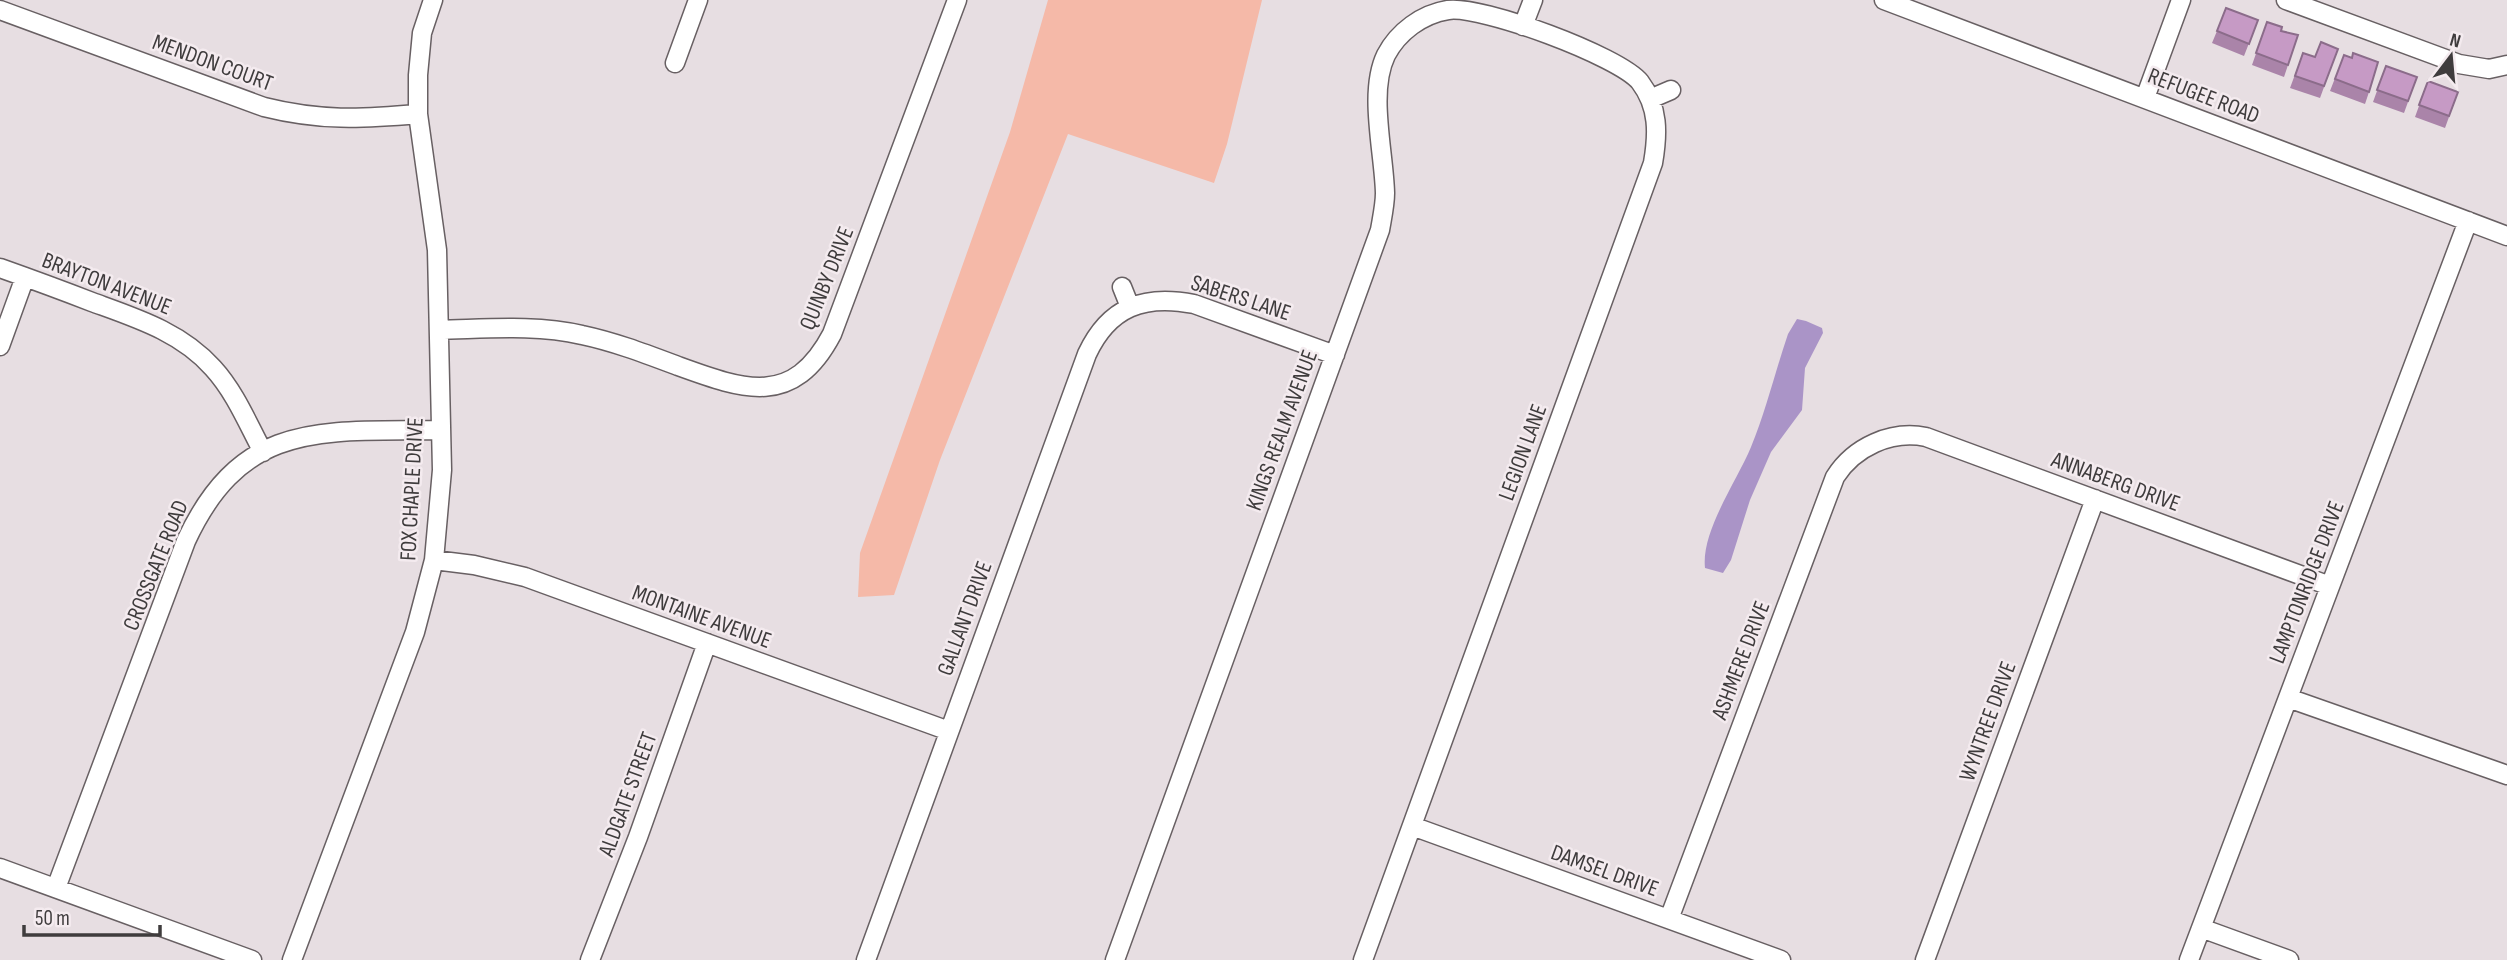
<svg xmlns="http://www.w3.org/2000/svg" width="2507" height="960" font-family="'Sofia Sans Condensed',sans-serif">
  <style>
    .green { fill: #f5b9a8 }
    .water { fill: #aa94c7 }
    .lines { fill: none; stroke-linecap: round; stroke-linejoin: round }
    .minor-casing { stroke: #686063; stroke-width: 21 }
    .minor { stroke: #fff; stroke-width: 18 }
    .wall { fill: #aa84a9 }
    .building { fill: #c69ac5; stroke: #8b6c8a; stroke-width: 2 }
    .labels { text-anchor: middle; stroke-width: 5; stroke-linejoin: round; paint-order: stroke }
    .street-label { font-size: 23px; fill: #3f3c3d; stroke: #f4ebef }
  </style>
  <rect width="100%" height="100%" fill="#e7dee2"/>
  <path class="green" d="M1048,0H1262L1227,144L1214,183L1068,134L940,460L894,595L858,597L860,553L1010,132Z"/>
  <path class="water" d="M1797,319L1806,321L1822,328L1823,333L1805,368L1802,410L1771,452L1750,500L1731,560L1723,573L1705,568C1701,531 1737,481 1751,447C1766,411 1775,372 1788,334Z"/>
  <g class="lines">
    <defs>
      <path id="minor" d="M1884,0L2507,236
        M2286,0L2459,64L2489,69L2507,65
        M0,10L264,107C320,121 361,119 418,114
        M1523,26L1533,0
        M675,63L698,0
        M2145,98L2181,0
        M1650,99L1671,90
        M0,268C31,279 61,290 92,302C136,318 181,332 213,368C235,392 248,424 263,452
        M1122,287L1130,307
        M439,330C486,329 536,324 582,335C615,342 646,354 678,366C744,390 793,408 832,334L957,0
        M0,346L25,277
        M434,560L474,565L525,577L949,731
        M2288,698L2507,775
        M1412,826L1781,960
        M0,868L252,960
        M56,888L186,541C243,418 324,432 441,430
        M1669,919L1835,477C1854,447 1891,430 1926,437L2330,586
        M2201,928L2289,960
        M292,960L415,632L434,560L442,470L437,250L418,114V75L422,33L433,0
        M590,960L638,837L707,643
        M866,960L1087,354C1109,307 1144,294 1194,304L1335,355
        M1115,960L1380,230C1382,218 1385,205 1385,193C1384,152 1368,92 1386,55C1398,32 1422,14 1448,10C1481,5 1619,56 1640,82C1659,107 1658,134 1653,163L1363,960
        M1925,960L2095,499
        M2189,960L2468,221"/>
    </defs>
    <use href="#minor" class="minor-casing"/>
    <use href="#minor" class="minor"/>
  </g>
  <path class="wall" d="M2258,20L2244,56L2212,43L2217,31Z
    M2267,22L2281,31L2298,35L2284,77L2252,65Z
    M2338,49L2320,98L2290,88L2303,53L2315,57Z
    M2344,55L2369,92L2365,104L2330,91Z
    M2386,66L2417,77L2404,113L2373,102Z
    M2428,81L2458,92L2445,128L2415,117Z"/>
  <path class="building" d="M2226,8L2258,20L2249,44L2217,31Z
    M2267,22L2282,27L2281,31L2298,35L2288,65L2256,53Z
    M2321,42L2338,49L2324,86L2295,76L2303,53L2315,57Z
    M2353,53L2378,62L2369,92L2335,79L2344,55L2352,58Z
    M2386,66L2417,77L2408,101L2377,90Z
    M2428,81L2458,92L2449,116L2419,105Z"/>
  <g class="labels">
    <g class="street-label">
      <text transform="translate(213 62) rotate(20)" y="8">MENDON COURT</text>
      <text transform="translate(2204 95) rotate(21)" y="8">REFUGEE ROAD</text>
      <text transform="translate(826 278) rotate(-68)" y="8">QUINBY DRIVE</text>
      <text transform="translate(107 283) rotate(21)" y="8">BRAYTON AVENUE</text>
      <text transform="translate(1241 297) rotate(18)" y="8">SABERS LANE</text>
      <text transform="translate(1281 430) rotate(-70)" y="8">KINGS REALM AVENUE</text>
      <text transform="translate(1522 452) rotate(-70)" y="8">LEGION LANE</text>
      <text transform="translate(2116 481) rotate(20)" y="8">ANNABERG DRIVE</text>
      <text transform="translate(411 489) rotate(-87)" y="8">FOX CHAPLE DRIVE</text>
      <text transform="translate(155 565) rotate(-68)" y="8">CROSSGATE ROAD</text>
      <text transform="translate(2306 582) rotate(-69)" y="8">LAMPTONRIDGE DRIVE</text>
      <text transform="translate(702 616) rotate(20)" y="8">MONTAINE AVENUE</text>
      <text transform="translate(964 618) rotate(-70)" y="8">GALLANT DRIVE</text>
      <text transform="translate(1740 660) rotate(-69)" y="8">ASHMERE DRIVE</text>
      <text transform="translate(1987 721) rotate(-70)" y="8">WYNTREE DRIVE</text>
      <text transform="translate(627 794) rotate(-70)" y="8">ALDGATE STREET</text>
      <text transform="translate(1605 870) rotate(20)" y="8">DAMSEL DRIVE</text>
    </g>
  </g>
  <g transform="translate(2451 56) rotate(16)" stroke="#f4ebef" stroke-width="5" paint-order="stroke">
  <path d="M0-5L12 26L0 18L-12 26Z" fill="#3f3c3d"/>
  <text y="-10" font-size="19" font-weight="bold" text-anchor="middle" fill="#3f3c3d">N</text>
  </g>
  <path d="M24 925v10h136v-10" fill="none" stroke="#3f3c3d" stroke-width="3.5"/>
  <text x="35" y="925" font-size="21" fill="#3f3c3d" stroke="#f4ebef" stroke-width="5" paint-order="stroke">50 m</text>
</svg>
